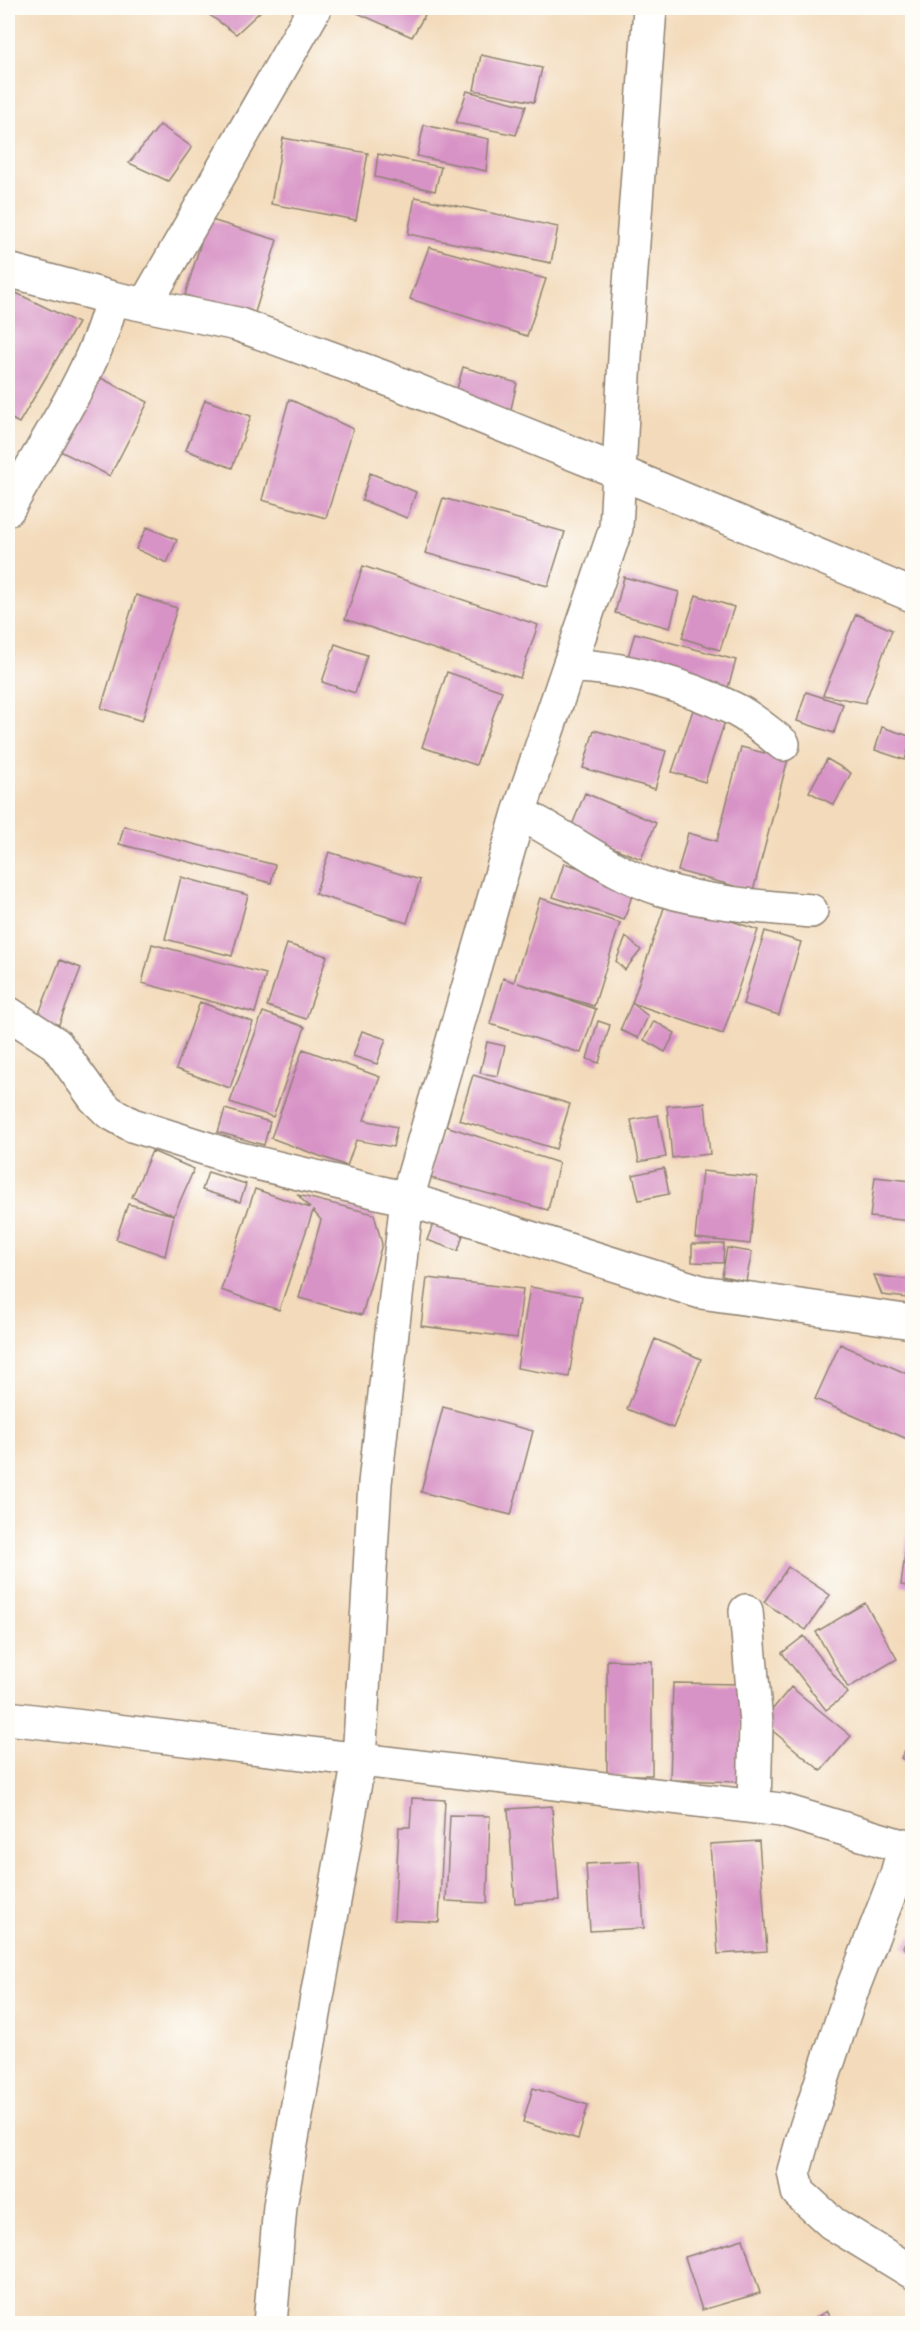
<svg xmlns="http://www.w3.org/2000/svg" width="920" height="2331" font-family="'IM FELL Double Pica',serif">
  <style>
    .building { fill: #d893c6 }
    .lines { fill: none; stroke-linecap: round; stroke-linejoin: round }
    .street-casing { stroke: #8f8272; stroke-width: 36 }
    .street { stroke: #fff; stroke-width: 33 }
  </style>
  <rect width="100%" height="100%" fill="#fdfcf7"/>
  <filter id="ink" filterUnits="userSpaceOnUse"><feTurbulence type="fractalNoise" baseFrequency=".0167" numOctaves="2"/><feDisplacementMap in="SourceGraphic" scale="12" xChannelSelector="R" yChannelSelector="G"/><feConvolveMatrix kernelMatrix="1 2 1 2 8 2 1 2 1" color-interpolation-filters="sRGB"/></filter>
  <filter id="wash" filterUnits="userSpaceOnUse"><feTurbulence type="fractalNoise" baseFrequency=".008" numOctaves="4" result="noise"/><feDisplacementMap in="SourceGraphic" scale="24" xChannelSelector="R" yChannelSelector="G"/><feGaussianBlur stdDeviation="1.35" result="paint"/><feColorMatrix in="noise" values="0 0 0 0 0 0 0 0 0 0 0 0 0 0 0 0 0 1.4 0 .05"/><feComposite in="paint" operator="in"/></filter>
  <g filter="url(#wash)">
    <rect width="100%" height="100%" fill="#f3daba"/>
    <g id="blocks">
      <path class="building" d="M200,8H264L236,34Z
        M357,8H429L412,37L355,12Z
        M481,55L542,68L534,102L474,90Z
        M467,91L526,106L516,135L456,123Z
        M160,125L192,147L168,181L129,163Z
        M424,125L489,139L486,171L417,156Z
        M283,138L368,153L356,220L271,204Z
        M378,154L441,167L435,191L375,177Z
        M415,197L558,227L551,263L408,234Z
        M208,219L277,240L254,316L185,295Z
        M429,247L546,279L527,336L410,299Z
        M8,289L78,323L19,423L8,417Z
        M463,367L517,383L510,413L455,396Z
        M95,375L148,402L110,476L58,450Z
        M289,399L353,429L326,518L262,500Z
        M205,400L251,416L232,468L186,450Z
        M370,473L416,492L407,518L362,500Z
        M443,498L565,532L548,586L425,553Z
        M147,527L177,540L167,563L136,549Z
        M363,566L538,625L520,678L345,619Z
        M624,577L679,592L670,628L615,613Z
        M136,595L177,608L142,721L101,708Z
        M696,595L734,607L720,650L682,638Z
        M856,614L892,630L865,703L823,695Z
        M635,633L736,660L727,691L626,663Z
        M335,644L367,655L355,693L322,682Z
        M447,672L502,691L476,765L422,747Z
        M806,692L843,704L834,733L797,721Z
        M693,710L725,721L705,782L672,772Z
        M882,727L912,737L905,760L875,750Z
        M594,730L666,751L655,789L583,768Z
        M741,747L788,759L753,891L678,871L688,833L717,841Z
        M827,759L851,773L834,805L809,792Z
        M585,793L656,823L641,859L570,830Z
        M124,826L275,865L271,883L119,844Z
        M329,852L420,880L407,923L315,894Z
        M564,863L635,886L624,920L553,897Z
        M181,877L248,895L232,956L165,939Z
        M540,898L620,923L594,1006L518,983L596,1009L581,1053L490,1024L503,978L514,982Z
        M667,899L758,930L723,1034L632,1003L648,1016L638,1038L620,1030L632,1003Z
        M765,931L801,942L779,1015L743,1004Z
        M626,937L641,950L625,970L616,961Z
        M152,944L266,974L255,1013L142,983Z
        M287,944L327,956L306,1019L267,1006Z
        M60,960L81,968L57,1029L36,1021Z
        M200,1002L253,1022L230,1088L176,1069Z
        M263,1012L305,1027L273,1117L230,1102Z
        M598,1021L610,1025L599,1063L587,1059Z
        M654,1021L675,1033L665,1052L644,1040Z
        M362,1031L386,1039L377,1064L353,1056Z
        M487,1042L505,1046L498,1076L480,1073Z
        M303,1049L380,1077L364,1120L397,1127L393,1147L356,1140L347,1166L271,1138Z
        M473,1075L570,1104L556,1149L459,1120Z
        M705,1103L710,1154L672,1158L667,1106Z
        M225,1109L270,1122L264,1145L218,1132Z
        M658,1115L666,1157L639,1162L631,1120Z
        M446,1126L559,1163L548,1210L427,1177Z
        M152,1151L194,1169L174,1215L132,1197Z
        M664,1168L669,1194L639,1200L633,1175Z
        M702,1171L757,1177L750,1244L695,1238Z
        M208,1172L246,1184L240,1202L202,1190Z
        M875,1177L912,1181V1221L870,1217Z
        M255,1189L310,1208L298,1195L374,1214L382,1244L362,1315L299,1298L321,1220L313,1211L279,1310L221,1290Z
        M128,1204L174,1215L165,1256L116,1239Z
        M435,1219L465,1229L458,1251L427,1240Z
        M692,1244H724L723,1263L692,1262Z
        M727,1248L752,1252L746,1281L722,1276Z
        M874,1275L909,1280L907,1298L882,1295Z
        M427,1278L523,1289L517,1338L421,1326Z
        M530,1287L582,1296L569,1377L517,1368Z
        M655,1339L701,1359L673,1428L627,1409Z
        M840,1344L912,1376V1441L815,1399Z
        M443,1407L533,1431L511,1515L421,1492Z
        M911,1508H912V1587L901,1585Z
        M788,1567L830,1595L806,1630L764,1602Z
        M865,1603L897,1659L848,1688L816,1632Z
        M804,1636L848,1693L826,1710L782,1653Z
        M607,1660L652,1661V1775H607Z
        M673,1683L743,1684L741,1782L670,1780Z
        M791,1687L851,1736L821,1771L762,1722Z
        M912,1737V1765L901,1758Z
        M412,1798L445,1800L439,1922L394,1920L399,1827H410Z
        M552,1806L559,1900L515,1903L508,1809Z
        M450,1815L490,1816L487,1903L446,1901Z
        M759,1841L767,1951L718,1954L710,1844Z
        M640,1861L644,1928L590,1931L586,1864Z
        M912,1934V1955L903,1947Z
        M533,2088L588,2105L578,2139L523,2122Z
        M743,2239L760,2293L702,2310L685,2257Z
        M826,2311L834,2324H807Z"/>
    </g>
  </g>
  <g filter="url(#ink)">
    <use href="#blocks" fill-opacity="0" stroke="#8f8272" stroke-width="1.5"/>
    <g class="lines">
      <defs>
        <path id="street" d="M8,270L112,298L237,324L385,378L619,472L912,595
          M145,305L315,8
          M8,509C43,444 96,370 112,298
          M570,666C622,666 687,686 734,709C752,718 768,732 783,744
          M519,813C567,836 610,873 661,889C708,903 762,907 811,911
          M8,1013L56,1044L94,1097L109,1112L132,1125L236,1158L407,1199L701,1292L912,1322
          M746,1611L756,1723L754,1807
          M8,1718L781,1810L912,1849
          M905,1845L897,1874L852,1990L806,2128L794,2171L798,2192L832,2223L912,2272
          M270,2324L280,2206L359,1760L375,1483L407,1199L519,813L616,528L626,339L650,8"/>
      </defs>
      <use href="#street" class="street-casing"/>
      <use href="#street" class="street"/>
    </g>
  </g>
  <rect width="920" height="2331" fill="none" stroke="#fdfcf7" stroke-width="30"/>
</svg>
